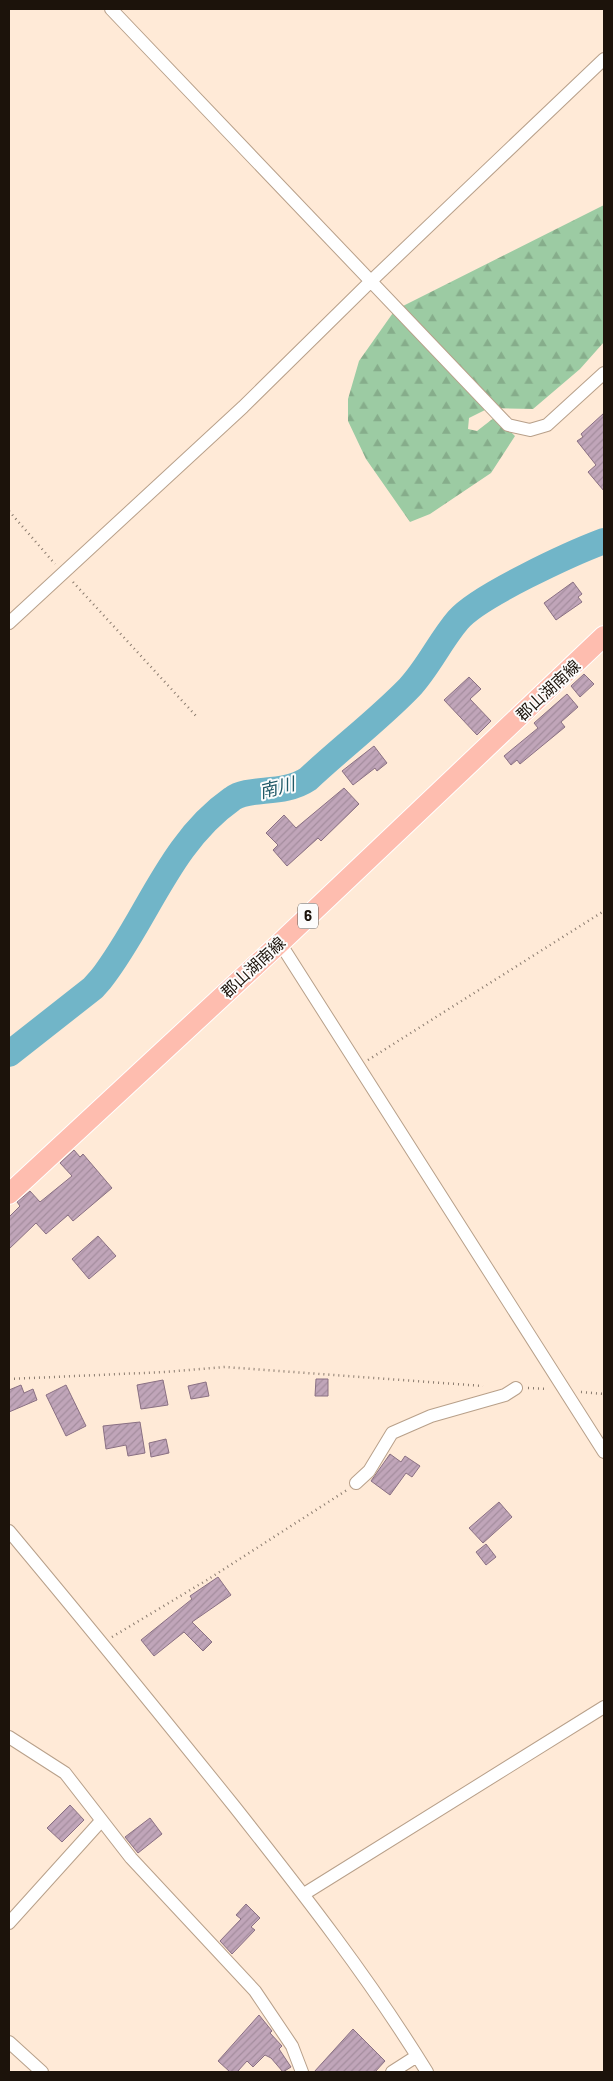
<svg xmlns="http://www.w3.org/2000/svg" width="613" height="2081" font-family="Barlow,'Noto Sans JP',sans-serif">
  <style>
    .forest { fill: url(#forest-firs) }
    .lines { fill: none; stroke-linecap: round; stroke-linejoin: round }
    .river { stroke: #71b5c8; stroke-width: 26 }
    .building { fill: url(#building-hatch); stroke: #8a7083 }
    .street-casing { stroke: #b8a08a; stroke-width: 14 }
    .primary-casing { stroke: #fff; stroke-width: 22 }
    .path { stroke: #8a7b6e; stroke-width: 2.5; stroke-dasharray: 1 4; stroke-linecap: butt }
    .street { stroke: #fff; stroke-width: 12 }
    .primary { stroke: #febdaf; stroke-width: 20 }
    .labels { text-anchor: middle; stroke-width: 4; stroke-linejoin: round; paint-order: stroke }
    .shield { fill: #fcfcfc; stroke: #5f5953; stroke-width: 1 }
    .shield-label { font-size: 15px; font-weight: bold; fill: #1c130b }
    .street-label { font-size: 16px; fill: #1c130b; stroke: #fcfcfc }
    .water-label { font-size: 18px; font-style: italic; fill: #205967; stroke: #fcfcfc }
  </style>
  <defs>
    <pattern id="forest-firs" width="22" height="20" patternUnits="userSpaceOnUse" patternTransform="scale(1.25)"><rect width="22" height="20" fill="#9ccba3"/><path d="M5 1l3.5 6h-7zM16 11l3.5 6h-7z" fill="#86ad8b"/></pattern>
    <pattern id="building-hatch" width="6" height="6" patternUnits="userSpaceOnUse" patternTransform="scale(1.25)"><rect width="6" height="6" fill="#c0a5b9"/><path d="M-1 1l2-2M0 6l6-6M5 7l2-2" fill="none" stroke="#a48d9e"/></pattern>
  </defs>
  <rect width="100%" height="100%" fill="#ffead7"/>
  <path class="forest" d="M604,205V342L580,369L533,409L489,408L469,418L468,429L477,431L495,417L515,436L491,473L430,514L410,522L366,459L348,421V399L359,361L395,310Z"/>
  <g class="lines">
    <path class="river" d="M9,1054L93,988L101,979C147,920 169,843 232,799C249,786 283,796 308,779C341,748 378,720 409,688C428,668 440,641 458,620C478,596 572,553 604,541"/>
  </g>
  <path class="building" d="M604,413V491L588,472L596,465L577,441L583,437L581,434Z
    M573,582L582,594L578,597L582,602L556,620L544,603Z
    M584,674L594,684L580,697L571,686Z
    M469,677L481,689L470,699L491,721L477,735L444,700Z
    M567,694L578,707L561,722L565,727L520,764L517,760L511,765L504,756L538,728L534,723Z
    M374,746L387,763L377,771L375,768L353,785L342,771Z
    M344,788L359,804L321,841L318,838L287,866L273,850L278,845L266,833L284,815L296,828Z
    M74,1150L80,1157L83,1154L112,1188L73,1221L68,1215L46,1234L36,1223L9,1249V1217L20,1206L17,1202L30,1191L40,1202L72,1176L60,1163Z
    M98,1236L116,1256L89,1279L72,1259Z
    M316,1379H328V1396H315Z
    M163,1380L168,1405L141,1409L137,1385Z
    M206,1382L209,1396L191,1399L188,1386Z
    M21,1385L24,1393L33,1389L37,1400L9,1412V1390Z
    M66,1385L86,1426L66,1436L46,1395Z
    M140,1422L145,1453L128,1456L126,1445L106,1449L103,1426Z
    M166,1439L169,1453L151,1457L149,1443Z
    M390,1454L401,1462L405,1456L420,1466L412,1477L406,1473L390,1495L371,1481Z
    M499,1502L512,1517L483,1543L469,1528Z
    M486,1544L496,1557L486,1565L476,1552Z
    M218,1577L231,1595L192,1622L212,1642L203,1651L184,1632L154,1656L141,1640L192,1599L190,1596Z
    M70,1805L84,1820L62,1842L47,1828Z
    M150,1818L162,1834L138,1853L125,1837Z
    M246,1904L260,1918L251,1927L255,1930L232,1954L220,1941L241,1919L236,1915Z
    M259,2015L272,2031L270,2033L282,2046L279,2049L291,2067L283,2072L271,2058L265,2055L253,2067L247,2061L237,2072H230L218,2061Z
    M353,2029L385,2061L375,2072H314Z"/>
  <g class="lines">
    <defs>
      <path id="street" d="M111,9L508,425L530,430L547,425L604,373
        M9,623L243,407L370,282L604,59
        M280,943L604,1452
        M356,1483L369,1471L392,1433L431,1416L505,1395L516,1388
        M9,1531C85,1622 160,1714 234,1806C302,1892 370,1979 427,2072
        M9,1737L65,1773L131,1858L255,1991L292,2046L302,2072
        M304,1894L604,1707
        M9,1923L101,1821
        M9,2042L42,2072
        M392,2072L417,2056"/>
      <path id="primary" d="M9,1194L280,943L604,636"/>
    </defs>
    <use href="#street" class="street-casing"/>
    <use href="#primary" class="primary-casing"/>
    <path class="path" d="M9,511L55,564
      M73,582L197,717
      M368,1060L604,911
      M9,1379L165,1372L225,1367L483,1386
      M528,1388L548,1389
      M581,1392L604,1394
      M112,1637L207,1580L347,1490"/>
    <use href="#street" class="street"/>
    <use href="#primary" class="primary"/>
  </g>
  <g class="labels">
    <rect class="shield" x="298" y="903.5" width="20" height="25" rx="4"/>
    <g class="shield-label">
      <text x="308" y="921">6</text>
    </g>
    <g class="street-label">
      <text transform="translate(548 690) rotate(-43)" y="6">郡山湖南線</text>
      <text transform="translate(253 967) rotate(-43)" y="6">郡山湖南線</text>
    </g>
    <g class="water-label">
      <text transform="translate(277 788) rotate(-14)" y="6">南川</text>
    </g>
  </g>
  <rect width="613" height="2081" fill="none" stroke="#1c130b" stroke-width="20"/>
</svg>
